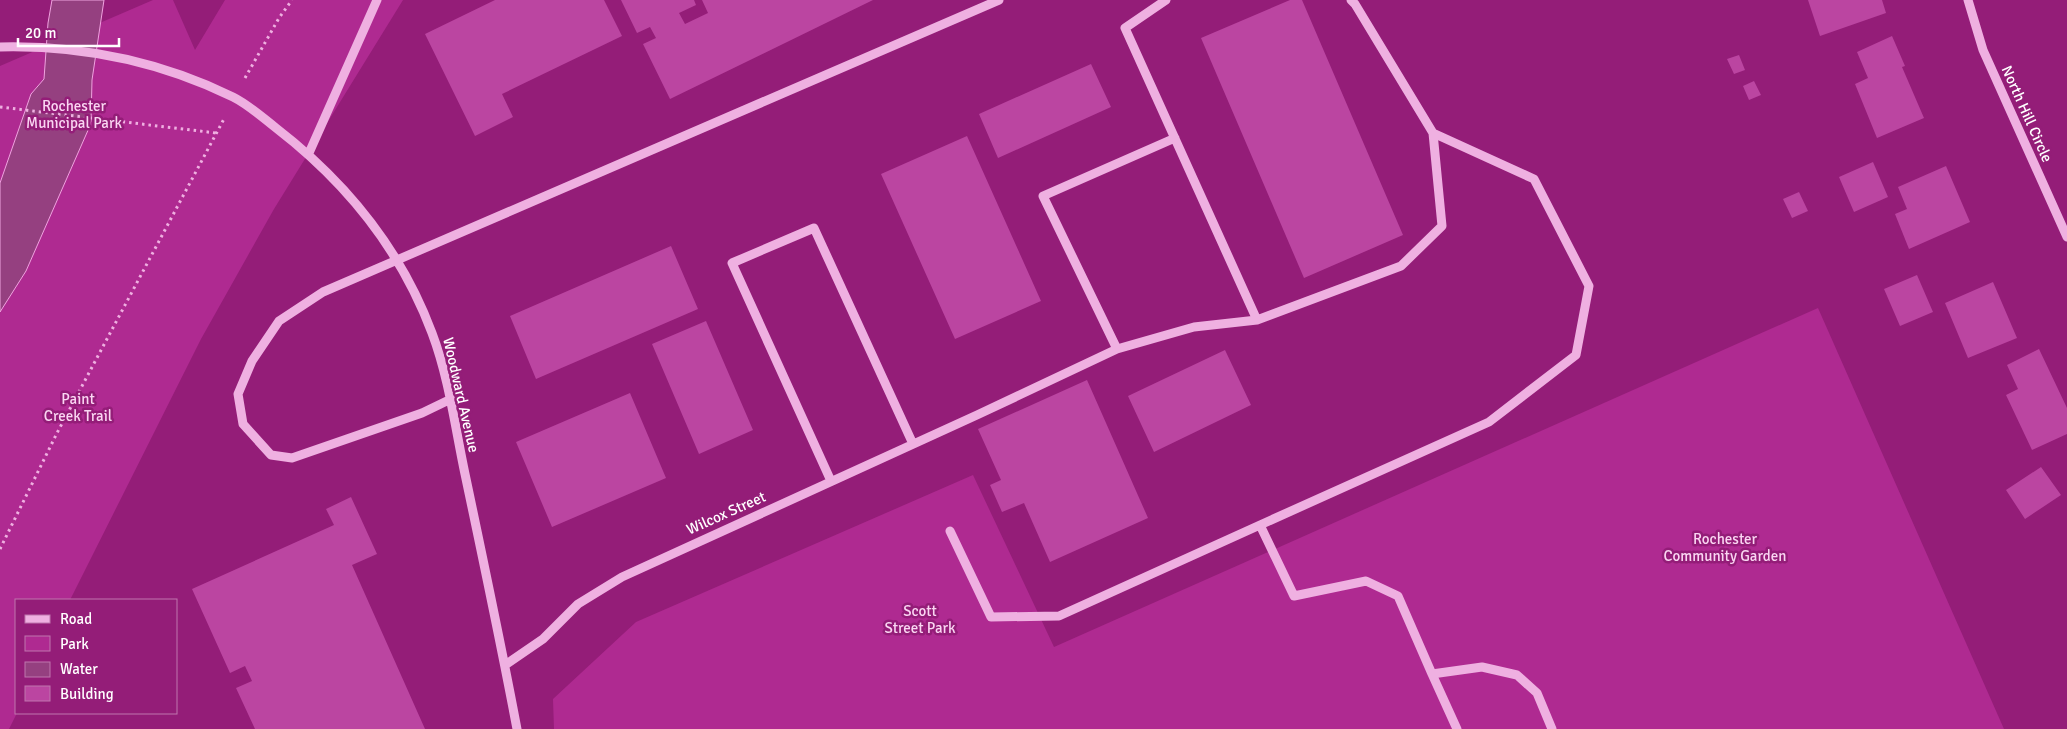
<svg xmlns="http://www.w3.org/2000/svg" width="2067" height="729" font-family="Signika,sans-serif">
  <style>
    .green { fill: #af2a91 }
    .water { fill: #954080; stroke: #f0a3e0 }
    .building { fill: #bb45a1 }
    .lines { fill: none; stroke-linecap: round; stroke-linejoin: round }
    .path { stroke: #efb0e1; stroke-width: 3; stroke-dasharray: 2.5 4; stroke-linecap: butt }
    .minor { stroke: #efb0e1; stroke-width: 9 }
    .labels { text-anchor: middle; stroke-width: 5; stroke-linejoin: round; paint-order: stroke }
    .park-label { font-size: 15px; fill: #fad6f2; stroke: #941d78 }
    .street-label { font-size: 15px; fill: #fff; stroke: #941d78 }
  </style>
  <rect width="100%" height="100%" fill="#941d78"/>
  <path class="green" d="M153,0H173L195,50L225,0H403L274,209L201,339L70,600H16L17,713L9,729H0V66Z
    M1818,308L2004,729H554L553,699L636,622L973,475L1054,647Z"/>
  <path class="water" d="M52,0H104L92,80L91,121L89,128L26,271L0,312V183L31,94L44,79L48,23Z"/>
  <path class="building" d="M495,0H604L622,36L502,94L513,117L475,136L425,34Z
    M621,0H694L696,5L679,13L685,24L708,13L702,0H873L670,99L643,44L656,38L650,27L637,33Z
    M1290,0H1302L1403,235L1304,278L1201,38Z
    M1808,0H1882L1886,13L1820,36Z
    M1892,36L1905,66L1902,67L1924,118L1877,138L1855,84L1868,78L1857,52Z
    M1739,55L1745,70L1734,74L1727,59Z
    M1091,64L1111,107L998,158L979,114Z
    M1754,81L1761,95L1749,100L1743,86Z
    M967,136L1041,301L955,339L881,174Z
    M1873,162L1888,197L1854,212L1839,177Z
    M1946,166L1970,222L1909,249L1895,214L1907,209L1898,187Z
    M1799,192L1808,211L1792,218L1783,199Z
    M671,246L698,309L536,379L510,316Z
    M1917,275L1933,312L1900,326L1884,289Z
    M1993,282L2017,338L1968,358L1945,303Z
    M706,321L753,430L699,454L652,344Z
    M2039,349L2067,408V434L2032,450L2006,395L2018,389L2007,365Z
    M1225,350L1251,405L1154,452L1128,396Z
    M1087,380L1148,518L1050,562L1024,503L1002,512L990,485L1001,480L978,429Z
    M630,393L666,478L552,527L516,442Z
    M2041,467L2061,495L2025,519L2006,490Z
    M351,497L377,554L352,565L425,729H255L236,688L252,681L245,666L230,673L192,589L334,525L326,509Z"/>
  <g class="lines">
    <path class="path" d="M245,78L279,18L292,0
      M0,107L216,133
      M0,549L57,433L225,117"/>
    <path class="minor" d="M1166,0L1125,28L1257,320
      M1968,0L1983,50L2067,237
      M0,47C83,45 159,61 233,97C249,105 263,118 276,128C346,182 401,250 432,333C449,378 455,427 465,474C483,559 501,644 517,729
      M309,153L377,0
      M1117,349L1043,196L1175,138
      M451,399L422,413L292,458L271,455L243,424L238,394L252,361L279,321L323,292L999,0
      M831,481L732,263L814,228L913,444
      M1260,525L1489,422L1576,355L1589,286L1534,179L1433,133
      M950,531L991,617L1059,616L1260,525L1294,596L1366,581L1398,596L1432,674L1482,667L1517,675L1537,693L1552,729
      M505,665L543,639L578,604L622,577L977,415L1117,349L1194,327L1257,320L1401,266L1442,226L1433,133L1355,4L1351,0
      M1432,674L1457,729"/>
  </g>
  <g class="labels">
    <g class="park-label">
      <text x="74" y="111">Rochester<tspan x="74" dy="17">Municipal Park</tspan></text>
      <text x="78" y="404">Paint<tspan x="78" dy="17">Creek Trail</tspan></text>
      <text x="1725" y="544">Rochester<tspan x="1725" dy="17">Community Garden</tspan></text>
      <text x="920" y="616">Scott<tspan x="920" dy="17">Street Park</tspan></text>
    </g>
    <g class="street-label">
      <text transform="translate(2027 114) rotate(66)" y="5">North Hill Circle</text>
      <text transform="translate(461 395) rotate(77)" y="5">Woodward Avenue</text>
      <text transform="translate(726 513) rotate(-24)" y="5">Wilcox Street</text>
    </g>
  </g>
  <rect x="15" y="599" width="162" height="115" fill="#941d78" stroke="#bf77ae"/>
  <rect x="25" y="615" width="25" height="8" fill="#efb0e1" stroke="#bf77ae"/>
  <text x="60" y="624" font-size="15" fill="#ffffff">Road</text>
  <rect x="25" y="636" width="25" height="15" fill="#af2a91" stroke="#bf77ae"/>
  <text x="60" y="649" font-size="15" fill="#ffffff">Park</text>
  <rect x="25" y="662" width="25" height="15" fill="#954080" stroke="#bf77ae"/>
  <text x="60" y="674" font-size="15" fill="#ffffff">Water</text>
  <rect x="25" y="686" width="25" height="15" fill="#bb45a1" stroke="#bf77ae"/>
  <text x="60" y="699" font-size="15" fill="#ffffff">Building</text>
  <path d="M18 38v8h101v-8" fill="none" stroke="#ffffff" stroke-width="2.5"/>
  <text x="25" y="38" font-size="15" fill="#ffffff" stroke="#941d78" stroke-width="4" paint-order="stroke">20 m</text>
</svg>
